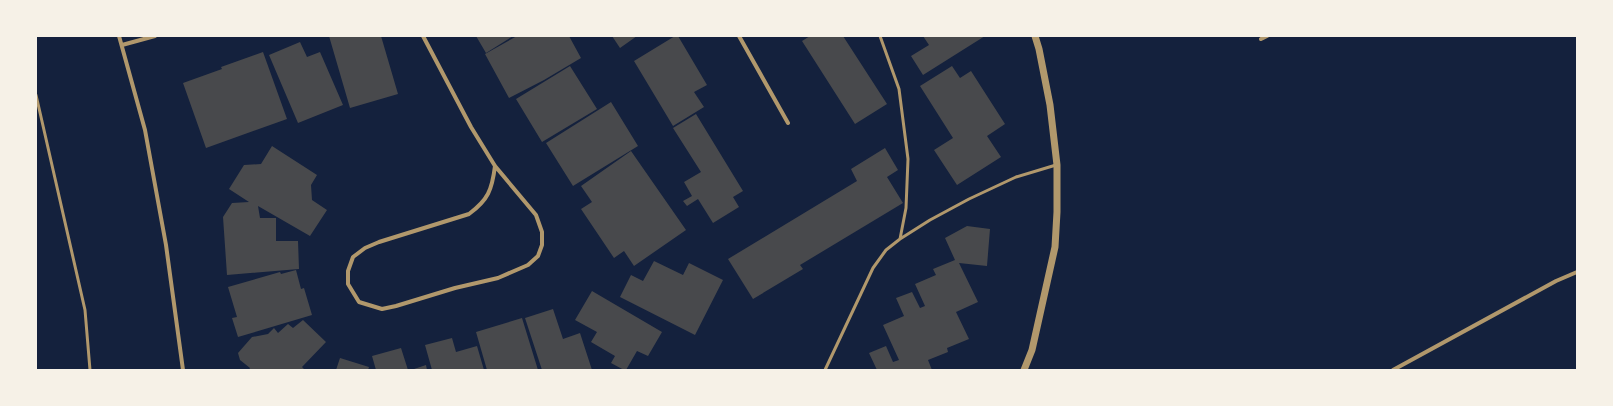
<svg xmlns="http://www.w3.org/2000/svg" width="1613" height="406" font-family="'Fira Sans',sans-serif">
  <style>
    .building { fill: #48494c }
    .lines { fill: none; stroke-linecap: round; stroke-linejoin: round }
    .service { stroke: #b1986c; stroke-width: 3 }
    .minor { stroke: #b1986c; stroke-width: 4 }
    .tertiary { stroke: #b1986c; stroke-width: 7 }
  </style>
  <rect width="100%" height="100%" fill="#14213d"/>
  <path class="building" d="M329,36H381L398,94L350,108Z
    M476,36H513L486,53Z
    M517,36H569L581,58L544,80L509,98L485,54Z
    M612,36H637L620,48Z
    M675,36H678L707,85L694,92L704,107L673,126L634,61Z
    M810,36H843L887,104L855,124L802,41Z
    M923,36H985L923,75L911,56L929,45Z
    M300,42L307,57L320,52L343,105L298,123L269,55Z
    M263,52L287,119L206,148L183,83L222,69L221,67Z
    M570,66L597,109L542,142L516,99Z
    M952,66L960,78L971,71L1005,124L987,136L1001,157L957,185L934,150L953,138L920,86Z
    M611,102L638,146L573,186L546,143Z
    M696,114L743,191L733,197L739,207L713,223L698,199L687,206L683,201L692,196L684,182L701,172L673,128Z
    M272,146L317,175L311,185L312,200L327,210L310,236L258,206L260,218H276V241H298L299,269L227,275L223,217L232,203L249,202L229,189L244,165L261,164Z
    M885,148L898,170L887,177L903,203L800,265L803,269L753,299L728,259L857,181L851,169Z
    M631,151L686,230L634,266L624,251L614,258L581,209L592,202L581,186Z
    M967,226L990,229L987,266L959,263L978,302L956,312L969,339L947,348L948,352L928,360L932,370H877L869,353L886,346L893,362L899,360L883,325L904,316L896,298L912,292L920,308L925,306L915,284L936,275L933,269L955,260L945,238Z
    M654,261L683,275L689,263L723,280L695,335L620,297L631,275L643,281Z
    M296,270L301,289L304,288L312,315L238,337L232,318L237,317L228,287L280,272L281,274Z
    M592,291L662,332L648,356L637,351L626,370H624L611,363L615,356L591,342L597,332L575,320Z
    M553,309L563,339L580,333L592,370H542L525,318Z
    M522,318L538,370H487L476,332Z
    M303,320L326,342L302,367L305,370H249L250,368L240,360L238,353L252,337L268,334L274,328L278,333L288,324L293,328Z
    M452,338L456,352L477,346L484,370H432L425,345Z
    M401,348L408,370H376L372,356Z
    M340,358L369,367L368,370H336Z
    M426,365L427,370H411Z"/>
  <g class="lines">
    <path class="service" d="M880,36L899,89L908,159L906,208L900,239
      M36,95L85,310L90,370
      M825,370L873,268L886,250L900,239L930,220L969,199L1016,177L1056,165"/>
    <path class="minor" d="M119,36L145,130L166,245L183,370
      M423,36L471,127L495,166L536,215L542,232V245L538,256L528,265L498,278L455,288L396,306L382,309L359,302L348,284V271L353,257L365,248L379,242L469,214C488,200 492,190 495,166
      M739,36L788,123
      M1261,39L1267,36
      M122,45L155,36
      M1393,370L1556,281L1577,272"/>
    <path class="tertiary" d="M1024,370L1032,350L1055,247L1057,212V165L1050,105L1039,49L1035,36"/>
  </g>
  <rect width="1613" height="406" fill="none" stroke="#f6f1e7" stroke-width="74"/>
</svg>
